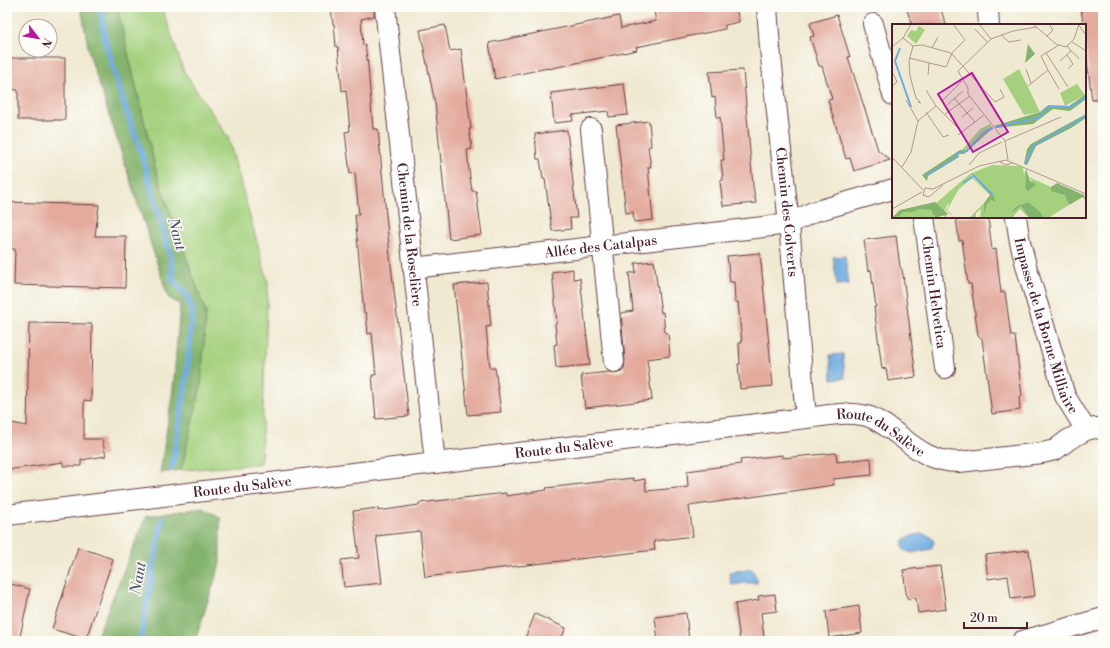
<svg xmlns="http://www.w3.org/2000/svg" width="1110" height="648" font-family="'Libre Bodoni',serif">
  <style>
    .green { fill: #a5d17e; stroke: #787854 }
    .forest { fill: #84b36d; stroke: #67694c }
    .water { fill: #6fabe0; stroke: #5c6586 }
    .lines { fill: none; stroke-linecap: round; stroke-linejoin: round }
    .stream { stroke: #6fabe0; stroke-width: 6 }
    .building { fill: #e3aa9d }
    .minor-casing { stroke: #633d44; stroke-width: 22 }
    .minor { stroke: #fff; stroke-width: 20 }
    .labels { text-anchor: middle; stroke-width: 3; stroke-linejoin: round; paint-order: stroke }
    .street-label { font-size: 14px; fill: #4a1f2b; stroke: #fdfcf7 }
    .water-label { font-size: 15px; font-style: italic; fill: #595773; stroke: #fdfcf7 }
    .inset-river { fill: none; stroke: #6fabe0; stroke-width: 2 }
    .inset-road { fill: none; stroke: #ae988f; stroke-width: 1 }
    .view { fill: #b5179e; fill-opacity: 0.15; stroke: #b5179e; stroke-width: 2 }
    .inset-edge { fill: none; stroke: #4a1f2b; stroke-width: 2 }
  </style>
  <rect width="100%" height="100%" fill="#fdfcf7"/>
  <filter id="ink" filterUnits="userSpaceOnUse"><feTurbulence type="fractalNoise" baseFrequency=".025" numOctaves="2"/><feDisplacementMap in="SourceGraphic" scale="8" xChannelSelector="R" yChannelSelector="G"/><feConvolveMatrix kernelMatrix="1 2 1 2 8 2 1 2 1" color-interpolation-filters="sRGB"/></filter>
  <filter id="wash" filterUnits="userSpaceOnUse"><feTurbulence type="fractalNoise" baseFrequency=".012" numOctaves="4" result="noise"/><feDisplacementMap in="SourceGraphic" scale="16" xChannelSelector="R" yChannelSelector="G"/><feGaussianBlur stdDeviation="0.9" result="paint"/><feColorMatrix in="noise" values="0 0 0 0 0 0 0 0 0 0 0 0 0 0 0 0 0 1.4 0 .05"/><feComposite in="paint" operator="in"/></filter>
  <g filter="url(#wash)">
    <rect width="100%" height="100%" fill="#f0e9d1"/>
    <path class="green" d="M117,7H162L184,72L228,137L268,282L261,463L238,466L181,470L201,385L206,313L157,175Z"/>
    <path class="forest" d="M81,7H117L157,175L206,313L201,385L181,470L160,473L173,389L180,305L168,297L89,53Z
      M203,508L220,517V564L195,641H95L146,516Z"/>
    <path class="water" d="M845,256L849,284L837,285L833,257Z
      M843,354L845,378L832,379L830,355Z
      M922,534C928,534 932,537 934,542L931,549L912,553L904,550C898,537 913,535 922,534Z
      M752,569L758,580L757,583H745L733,585L731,584L729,572Z"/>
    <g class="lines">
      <path class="stream" d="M100,7L105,40L124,105L140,149L156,205L171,259L173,280L187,296L192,311L187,374L172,468
        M140,641L162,519"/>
    </g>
    <g id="blocks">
      <path class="building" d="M331,7H374V16L361,19L363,45L365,44L368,66L373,129H378L390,257L409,416L376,419L372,375H376L372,333L368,334L366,313H364L355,215H359L355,173L350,174L345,132L350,131L346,90L342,91L338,47H336L334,24H333Z
        M653,7H736L739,22L725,25V29L636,47L637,50L548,69V68L495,79L489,43L619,16L621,28L656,21Z
        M906,7H940L946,25H912Z
        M1081,7H1103V100H1092L1085,43V25H1083Z
        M837,15L850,57H848L878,150L890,160L854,171L850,158L846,159L828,100L832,99L822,66H819L810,37L814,36L810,23Z
        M445,25L450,51L461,49L471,129H469L472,149L467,150L469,170L472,191H476L482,235L449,239L435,103L420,30Z
        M7,58H65V120H18V90L7,89Z
        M743,70L753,186L756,203L723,206L720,181L723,180L721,160H724L720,117L717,118L715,97L712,98L709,72Z
        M624,84L628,115L609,117L608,111L572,115L573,121L554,123L551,93Z
        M649,121L651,146L648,147L651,167H648L653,220L634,222L633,212L626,213L616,125Z
        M567,130L577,218H570L571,229L552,231L545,179H543L540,159H537L535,134Z
        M7,202L99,205L95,236H126L125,288L14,285L15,249H7Z
        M956,217H988L992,250L996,249L1001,293L1005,292L1011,336H1015L1022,397H1019L1020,410L992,414L982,339L978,335L971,284H968L962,240L959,241Z
        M896,236L900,267L902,270L903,275L916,377L888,381L886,368L882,369L874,307H876L871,270L868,271L864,240Z
        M760,253L773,386L740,389L738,364H740L739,343H742L738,302H735L734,282H730L727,256Z
        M654,261L661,313L663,312L665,333H668L670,356L647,359L652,400L585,408L581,375L609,372L616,373L624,370L625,361L621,313L633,311L629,273H636L635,263Z
        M573,269V279L580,278L590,365L556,368L554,345L557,344L555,324L557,323L552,272Z
        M487,282L491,326L486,327L490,368H495L501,412L468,415L454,285Z
        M29,323L92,324L91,401L84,400V439H102L106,456L81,460V466H63V462L7,470V422L27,426Z
        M836,453L837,462L871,458L872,475L833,479L834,485L689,506L693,536L654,541L655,550L425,577L420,531L376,536L382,583L344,587L341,560L359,558L353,511L378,508V511L419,505V503L506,493V496L547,490L546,488L633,478L634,481L645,479L646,491L688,487L687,471L741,464L740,460L782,455V458Z
        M78,547L113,559L86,639L52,629Z
        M1029,550L1035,596L1011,599L1008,576L988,579L985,555Z
        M940,566L946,609L918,613L916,598L907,599L903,570Z
        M7,583L30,589L19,641H7Z
        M775,594L777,611L761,613L764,637L740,641L735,604L759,600L758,596Z
        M859,606L862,633L829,638L826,611Z
        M686,613L689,641H658L655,617Z
        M535,614L566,628L560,641H524Z"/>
    </g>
  </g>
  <g filter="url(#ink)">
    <use href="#blocks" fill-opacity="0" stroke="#633d44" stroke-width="1"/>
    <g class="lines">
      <defs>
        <g id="minor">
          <path id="s1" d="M385,7L435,463"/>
          <path id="s2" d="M767,7L770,48L789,224L806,418"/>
          <path d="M988,11L989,25"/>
          <path d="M873,24L893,95"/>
          <path d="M591,129L614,362"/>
          <path id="s3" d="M924,217L945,368"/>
          <path id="s4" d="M1016,217L1020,242L1027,269L1065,396L1086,430"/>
          <path id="s5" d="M413,268L789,224L813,212L893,189"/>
          <path id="s6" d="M7,515L806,418C826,416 850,410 870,417C903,431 917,462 959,462L1042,453L1055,450L1068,440L1086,430L1095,428L1103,429"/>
          <path d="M1022,641L1103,618"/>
        </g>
      </defs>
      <use href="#minor" class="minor-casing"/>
      <use href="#minor" class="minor"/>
    </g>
  </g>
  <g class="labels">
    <g class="street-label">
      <text dy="5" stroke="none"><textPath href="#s2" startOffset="206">Chemin des Colverts</textPath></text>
      <text dy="5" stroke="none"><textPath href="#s1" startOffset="229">Chemin de la Roselière</textPath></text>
      <text dy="5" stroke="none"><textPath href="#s5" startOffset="189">Allée des Catalpas</textPath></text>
      <text dy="5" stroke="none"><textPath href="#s3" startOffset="76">Chemin Helvetica</textPath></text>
      <text dy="5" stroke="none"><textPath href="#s4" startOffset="113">Impasse de la Borne Milliaire</textPath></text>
      <text dy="5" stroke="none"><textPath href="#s6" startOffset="885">Route du Salève</textPath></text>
      <text dy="5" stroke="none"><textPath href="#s6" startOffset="561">Route du Salève</textPath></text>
      <text dy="5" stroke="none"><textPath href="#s6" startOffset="237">Route du Salève</textPath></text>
    </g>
    <g class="water-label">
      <text transform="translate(177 234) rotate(75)" y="5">Nant</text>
      <text transform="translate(138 578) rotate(-80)" y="5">Nant</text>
    </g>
  </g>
  <g transform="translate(892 24)">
    <rect width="194" height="194" fill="#f0e9d1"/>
    <path d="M27,2L33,6L24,20L15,12L19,6L24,7ZM127,45L136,63L148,88L132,91L111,55ZM185,60L193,71L173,82L168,69ZM98,100L101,104L92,108L74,126L69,127L88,105ZM100,141L126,142L131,143L132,150L134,145L133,164L136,168L142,161L137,153L159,163L161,167H169L174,171L177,181L156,194H151L136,178L123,183L119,190L129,182L137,194L128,185L120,194H88L89,185L84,189V194H77L92,179L91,193L95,180L103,174L80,149ZM78,150L98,172L80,154L67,165L55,186L63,194L53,186L56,183L57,178L52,187L56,190L53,193L50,191L47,194H0L8,186L44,179Z" fill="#a5d17e"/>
    <path d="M136,20L143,30L133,39ZM194,70V75L178,87L161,85L141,100L104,104L102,102L148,88L155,82H177ZM194,90V94L179,104L144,122L135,141L132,140L135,125L139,120ZM101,104L72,130H66L67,133L36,152L35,157L30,151L68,126H74L92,108ZM134,145L138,157L144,160L136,168L133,164ZM80,149L103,174V178L100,176L95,180L91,194L92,179L98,171L79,150L49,173ZM165,159L192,171L194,177L191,173L177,181L173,171L159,167V163ZM43,178L56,190L42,194L44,191H41L40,186L28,185L20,188H11L7,192L0,194L8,186ZM136,178L149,189L151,194H137L129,182L119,190L123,183Z" fill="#84b36d"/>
    <path class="inset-river" d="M8,24L3,37L19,83M104,103L146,94L157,82L179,83L194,73M133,140L141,122L194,92M33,152L60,136L68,128L75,127L92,108L101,104M71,159L82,152L101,171"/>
    <path class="inset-road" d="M87,0L99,15M141,0L164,20L174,23L182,15L187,0M186,0L194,11M83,5L95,18M109,11L117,18L129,16M155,12L161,6L157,0M11,14L21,22L30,21L59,29L103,78L112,73L108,65M180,18L194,27M21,22L17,37L18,52L24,74L29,79L26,78M0,23L11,14L19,0M40,24L46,13M179,27L187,34L186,35M154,29L176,63M175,31L181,40L176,45M17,34L54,43L60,29L73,16L61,0M168,37L179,27L175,22M134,45L139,59M156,46L167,65M0,47L5,58L0,62M36,51L37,39M136,62L156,46L149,32L167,21M34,66L44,82L70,108M62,74L83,98M14,76L26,97M51,76L70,57M55,81L71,67M34,88L51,113L57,111M53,90L78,72M70,93L81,84M66,111L92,91M113,117L169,93M0,133L31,166M116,136L113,117L76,70V64L66,47L99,15L121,7L145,3M108,138L114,141L120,139M77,141L87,129L110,118M10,143L19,128L26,97L44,82M51,161L37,173L31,171L33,164L41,165L87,142L114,136L194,170M0,185L30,168"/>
    <path class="view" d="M80,49L116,108L81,128L46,70Z"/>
    <rect width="194" height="194" class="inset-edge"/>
  </g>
  <rect width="1110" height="648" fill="none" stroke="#fdfcf7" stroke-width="24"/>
  <g transform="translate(38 38) rotate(121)"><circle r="19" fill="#fdfcf7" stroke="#b5a4a5"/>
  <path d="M0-3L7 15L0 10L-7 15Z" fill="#b5179e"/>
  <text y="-6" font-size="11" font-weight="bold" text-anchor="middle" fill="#4a1f2b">N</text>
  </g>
  <path d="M964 622v6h63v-6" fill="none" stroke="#4a1f2b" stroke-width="2"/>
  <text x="970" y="622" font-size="12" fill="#4a1f2b" stroke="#fdfcf7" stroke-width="3" paint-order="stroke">20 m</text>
</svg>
